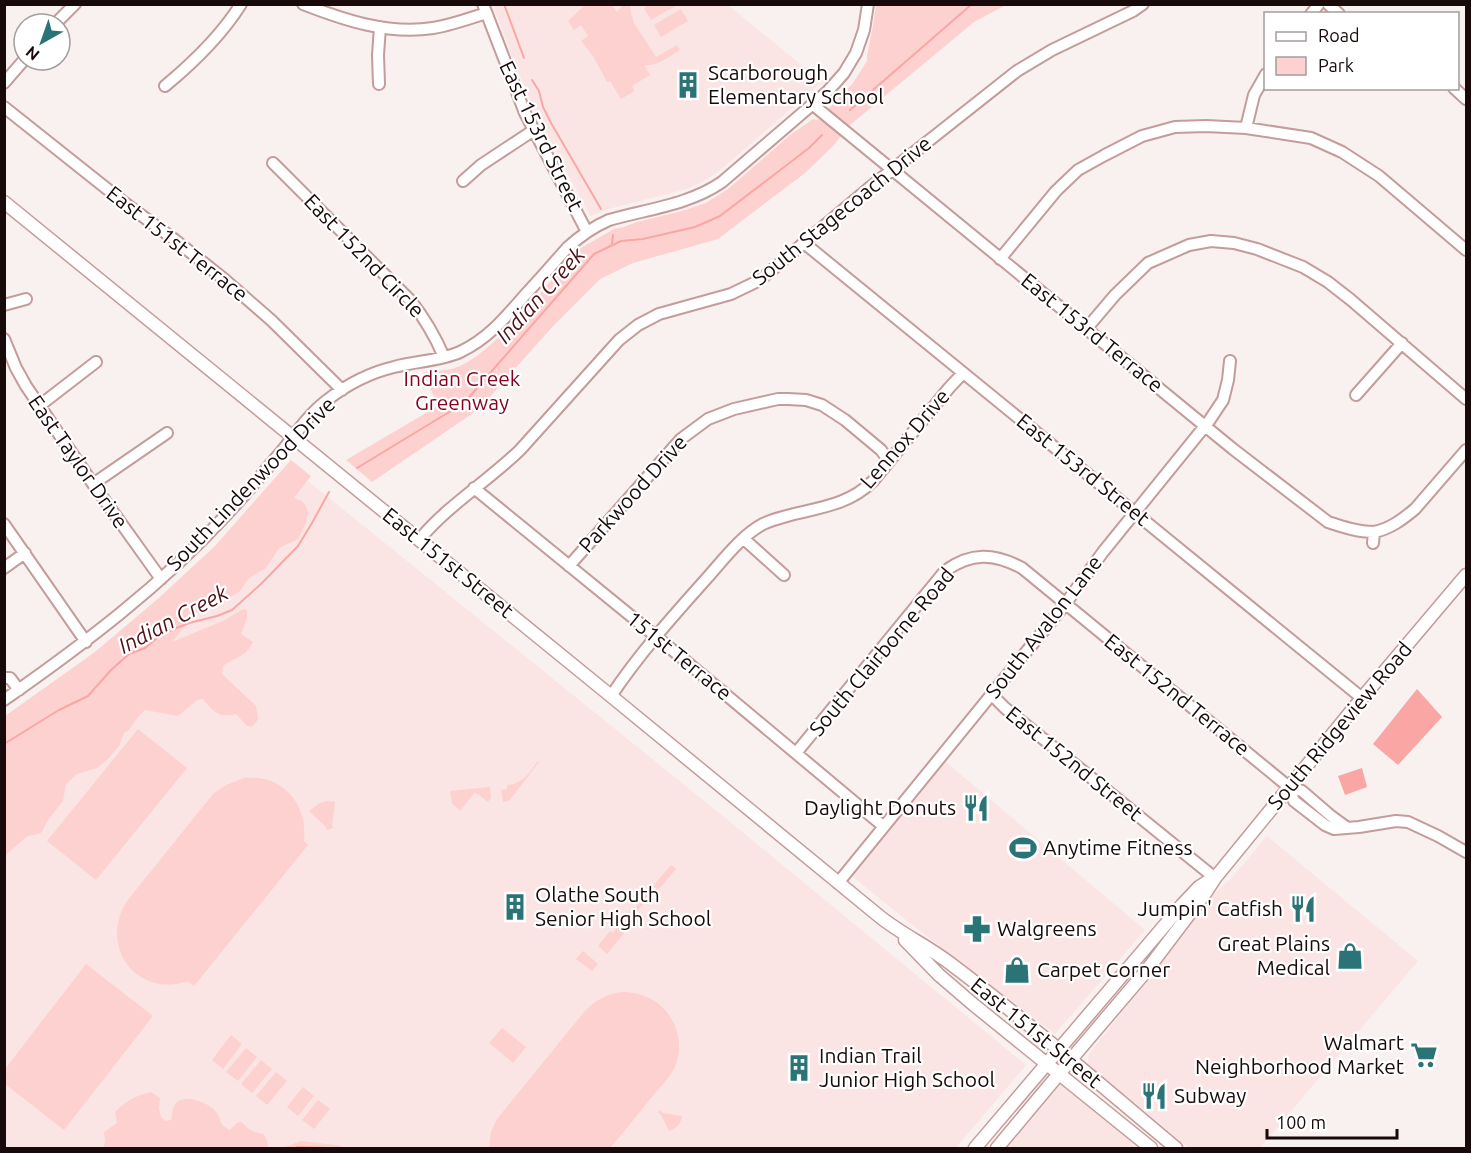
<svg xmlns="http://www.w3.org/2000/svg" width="1471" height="1153" font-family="Ubuntu,sans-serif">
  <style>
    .built { fill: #fae5e4 }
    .green { fill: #fcd1cf }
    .water { fill: #faa6a5 }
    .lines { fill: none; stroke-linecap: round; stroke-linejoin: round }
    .stream { stroke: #faa6a5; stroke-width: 2 }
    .minor-casing { stroke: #c49c9b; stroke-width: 14 }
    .major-casing { stroke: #c49c9b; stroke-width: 15 }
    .minor { stroke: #fff; stroke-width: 10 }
    .major { stroke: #fff; stroke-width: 12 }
    .labels { text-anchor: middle; stroke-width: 4.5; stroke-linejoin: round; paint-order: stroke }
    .poi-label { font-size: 21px; fill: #180a0a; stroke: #fff; text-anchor: start }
    .street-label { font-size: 21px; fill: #180a0a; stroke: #fff }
    .park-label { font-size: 21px; fill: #85021f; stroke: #fff }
    .water-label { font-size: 22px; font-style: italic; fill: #4f1016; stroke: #fff }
  </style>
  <rect width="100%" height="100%" fill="#f9f0f0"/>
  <path class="built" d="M493,5H728L822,82L718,172L702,182L687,189L612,208L590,216L537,116L515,64Z
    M308,481L718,812L1026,1065L956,1148H5V840Z
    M940,757L1145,930L1055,1034L906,920L847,872Z
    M1267,836L1418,961L1260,1148H1189L1091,1067L1088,1063L1089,1054L1217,891L1230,880Z
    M1059,1074L1151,1148H997Z"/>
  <path class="green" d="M650,4H677V5L651,20L644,8Z
    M585,5H612L617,12L623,5H630L631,13L634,23L656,57L677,45L680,50C668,57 657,67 644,65L650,75L632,86L634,90L633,92L621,99L610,81L607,82L593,56L581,41L588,36L581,25L574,30L568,21Z
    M876,5H1006L974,22L850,125L833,146L805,173L718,239L633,263L600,279L554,325L479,409L372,482L346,460L438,406L423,372C432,371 443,371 452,369C472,363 489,346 504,333L581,248L614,229L624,227L637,222L682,211L706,203L728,189L790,135L813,119L818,120L853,83L867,61V56L873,26Z
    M681,9L688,21L661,37L654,25Z
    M291,460L311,476L294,498L302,501L306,506L308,513L306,523L298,539L279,548L266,568L249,578L240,591L229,598L214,600L212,594L172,642L225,620L241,610L245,609L247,611V618L241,634L253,642C246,657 235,657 223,666L222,674L256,706L258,719L255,724L251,727L246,725L236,714C218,718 214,712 203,699L197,700L178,716L145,710L138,717L129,730L124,733L119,746L107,760L97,768L77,774L66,784L63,801L48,820L41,833L26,837L7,854L5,861V716L95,652L160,597L215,546Z
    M138,729L187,768L96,880L47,841Z
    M538,761L539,762L509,801L503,802L501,790L507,789V785C523,784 529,773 538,761Z
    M244,778C283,774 308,804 304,841L308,845L194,986L188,981C137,999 98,946 127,901L213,794L226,785Z
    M490,787L491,798L488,802L475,792L460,811L452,803L450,791Z
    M327,801L335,802L332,825L333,828L327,830L326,827L309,811L320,803Z
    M671,865L676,869L658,890L653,886Z
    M650,890L653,892L635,914V918L629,927H625L622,924Z
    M621,926L624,928L625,932L607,954L598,946L610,931L613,933L617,927L619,928Z
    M583,951L598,964L592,971L576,959Z
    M86,964L153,1016L64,1130L5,1084V1069Z
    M625,992C643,993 659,1000 669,1015C679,1029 682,1048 676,1064C671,1077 660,1087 651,1098C637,1115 624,1132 610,1148H489L491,1132L497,1119L584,1012C596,999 609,993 625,992Z
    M502,1028L526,1047L513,1063L489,1043Z
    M231,1035L242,1044L223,1069L212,1060Z
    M246,1048L257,1057L238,1081L226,1072Z
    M261,1060L272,1069L252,1093L241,1084Z
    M276,1072L287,1081L267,1105L256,1096Z
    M303,1087L314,1096L298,1116L287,1107Z
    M151,1092L160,1098L159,1108L161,1117L166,1121L171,1120C172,1116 172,1110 174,1106C181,1092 209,1102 216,1112C223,1121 217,1123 230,1130L237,1123L241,1122C244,1124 246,1127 249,1129C260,1136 265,1129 268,1145L266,1148H106L104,1146L105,1141L104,1132L117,1123L115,1112C127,1100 135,1096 151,1092Z
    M318,1100L330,1109L314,1129L302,1120Z
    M660,1110L663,1113L682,1116C681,1124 676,1129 669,1131L661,1115L658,1112Z
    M301,1141L336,1145L348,1148H282Z"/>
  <path class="water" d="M1417,689L1442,717L1398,765L1373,744Z
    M1362,768L1367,787L1345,795L1338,776Z"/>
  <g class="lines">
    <path class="stream" d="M504,4L524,58
      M532,80L539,91L543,107L551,123L601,209
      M850,110L972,4
      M612,244L613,235
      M357,468L464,403L594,254L621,241L643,239L695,227L720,216L809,148L822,135
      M4,744L59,710L88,696L111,670L129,654L145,648L162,634L189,623L217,616L232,610L261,584L298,546L312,523L329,492
      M296,1148L297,1147L327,1148"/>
    <defs>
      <path id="minor" d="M303,4C344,20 388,35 433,28C451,25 468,19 486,13
        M483,4L525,113L587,232
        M1328,4L1339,14
        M1311,14L1319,4
        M55,24L75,4
        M4,83L24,60
        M379,84L378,55L380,27
        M165,86C194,62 221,36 241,4
        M1454,88L1466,99
        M812,104L1233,449L1328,522C1343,527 1358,532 1374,532L1373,543
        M4,107L126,204L175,240L224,279L271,320L342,390
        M1246,128L1254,95L1266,74
        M273,163L411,301C425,319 435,336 444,357
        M463,181L481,165L534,130
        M804,243L1362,698
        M1000,259L1056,191L1078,170L1105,155L1142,136L1175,127L1206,126L1246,128L1311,138L1342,152L1379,176L1466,250
        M4,305L26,299
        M1087,328L1115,295L1148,263L1189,245L1211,241L1234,243L1257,249L1303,267L1328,282L1351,300L1466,399
        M4,339L16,368L26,386L93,484L161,579
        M1356,395L1402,343
        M39,406L96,362
        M93,484L167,433
        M474,488L664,643L883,826
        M4,524L86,642
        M1374,532C1390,529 1403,519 1415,509L1466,450
        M744,539L784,575
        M419,540C448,505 487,482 520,450L619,340L638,325L659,314L731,294L760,280L869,188L1017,71L1052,50L1133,11L1143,4
        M569,566L681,439L708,419L734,409L778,399H788L806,400L822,405L845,420L881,450L889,461
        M4,568L25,553
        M4,678H10L19,690
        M991,694L1005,708L1215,878
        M611,696C639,654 673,616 707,578C723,560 742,535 763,524C773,519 784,517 794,514C824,507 851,503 873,481L949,388L963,373
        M4,700C84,644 161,586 227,514C246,494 263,473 281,452C295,435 308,415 326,401C346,385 369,373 394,367C416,361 440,361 460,352C488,339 506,317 525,295C539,280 553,264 567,248C579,237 593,227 609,220C647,209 689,205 722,182L828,91L844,73L856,53L864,30L868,4
        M796,753L945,571C971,552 994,553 1022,568L1289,787L1302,791L1331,816L1346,827
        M1289,787L1294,801L1325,825L1334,829L1359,827L1396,821L1408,822L1438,836L1466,852
        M838,883L1066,603L1103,552L1209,421L1223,400L1228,380L1230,361"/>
      <path id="major" d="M4,202L611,696L879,916C901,934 928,946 951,964C1028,1022 1102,1086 1176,1148
        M905,940L939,975L974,1005L1151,1148
        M975,1148L1182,905L1199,887L1213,878
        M997,1148L1079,1050L1147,970L1206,892L1215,878L1362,698L1466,575"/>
    </defs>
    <use href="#minor" class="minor-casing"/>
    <use href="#major" class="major-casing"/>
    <use href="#minor" class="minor"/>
    <use href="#major" class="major"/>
  </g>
  <defs>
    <symbol id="building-bare" viewBox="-9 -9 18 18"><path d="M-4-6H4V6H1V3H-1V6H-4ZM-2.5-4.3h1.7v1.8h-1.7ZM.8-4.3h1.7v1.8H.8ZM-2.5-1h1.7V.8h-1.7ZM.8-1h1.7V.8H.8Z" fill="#2a7478" stroke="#fff" stroke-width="2.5" paint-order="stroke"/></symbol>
    <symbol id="restaurant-bare" viewBox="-9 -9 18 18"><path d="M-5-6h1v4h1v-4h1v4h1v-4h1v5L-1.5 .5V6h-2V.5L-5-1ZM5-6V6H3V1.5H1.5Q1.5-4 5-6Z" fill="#2a7478" stroke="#fff" stroke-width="2.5" paint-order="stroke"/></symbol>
    <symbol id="stadium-bare" viewBox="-9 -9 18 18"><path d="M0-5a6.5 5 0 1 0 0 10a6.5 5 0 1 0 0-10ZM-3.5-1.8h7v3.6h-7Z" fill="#2a7478" stroke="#fff" stroke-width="2.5" paint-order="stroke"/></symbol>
    <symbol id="pharmacy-bare" viewBox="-9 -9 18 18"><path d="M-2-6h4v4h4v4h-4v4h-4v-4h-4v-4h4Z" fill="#2a7478" stroke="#fff" stroke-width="2.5" paint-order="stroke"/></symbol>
    <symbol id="shop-bare" viewBox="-9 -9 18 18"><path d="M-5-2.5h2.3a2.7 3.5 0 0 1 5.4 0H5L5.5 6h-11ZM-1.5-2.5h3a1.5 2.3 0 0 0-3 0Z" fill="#2a7478" stroke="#fff" stroke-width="2.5" paint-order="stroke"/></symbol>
    <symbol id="supermarket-bare" viewBox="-9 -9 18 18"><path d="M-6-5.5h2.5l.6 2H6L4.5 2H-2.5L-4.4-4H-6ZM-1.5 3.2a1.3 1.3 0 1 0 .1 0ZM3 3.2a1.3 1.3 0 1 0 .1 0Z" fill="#2a7478" stroke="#fff" stroke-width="2.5" paint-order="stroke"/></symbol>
  </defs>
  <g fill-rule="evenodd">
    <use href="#building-bare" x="669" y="66" width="38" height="38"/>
    <use href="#restaurant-bare" x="957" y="789" width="38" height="38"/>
    <use href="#stadium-bare" x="1004" y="829" width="38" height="38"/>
    <use href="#building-bare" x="496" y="888" width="38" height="38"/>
    <use href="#restaurant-bare" x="1284" y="890" width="38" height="38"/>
    <use href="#pharmacy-bare" x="958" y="910" width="38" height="38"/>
    <use href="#shop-bare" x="1331" y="937" width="38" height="38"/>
    <use href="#shop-bare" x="998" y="951" width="38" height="38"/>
    <use href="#supermarket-bare" x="1405" y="1036" width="38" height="38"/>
    <use href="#building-bare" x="780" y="1049" width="38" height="38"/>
    <use href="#restaurant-bare" x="1135" y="1077" width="38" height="38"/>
  </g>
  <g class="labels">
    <g class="poi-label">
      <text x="708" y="80">Scarborough<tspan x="708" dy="24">Elementary School</tspan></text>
      <text x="956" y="815" text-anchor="end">Daylight Donuts</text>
      <text x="1043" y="855">Anytime Fitness</text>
      <text x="535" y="902">Olathe South<tspan x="535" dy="24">Senior High School</tspan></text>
      <text x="1283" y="916" text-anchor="end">Jumpin' Catfish</text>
      <text x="997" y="936">Walgreens</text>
      <text x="1330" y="951" text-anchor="end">Great Plains<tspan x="1330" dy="24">Medical</tspan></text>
      <text x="1037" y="977">Carpet Corner</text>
      <text x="1404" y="1050" text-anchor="end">Walmart<tspan x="1404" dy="24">Neighborhood Market</tspan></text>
      <text x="819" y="1063">Indian Trail<tspan x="819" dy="24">Junior High School</tspan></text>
      <text x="1174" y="1103">Subway</text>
    </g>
    <g class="street-label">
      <text transform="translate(541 136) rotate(64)" y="7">East 153rd Street</text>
      <text transform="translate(842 211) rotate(-39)" y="7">South Stagecoach Drive</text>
      <text transform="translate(177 244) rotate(38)" y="7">East 151st Terrace</text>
      <text transform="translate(364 256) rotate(46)" y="7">East 152nd Circle</text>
      <text transform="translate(1092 333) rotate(39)" y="7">East 153rd Terrace</text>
      <text transform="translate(905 439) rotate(-49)" y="7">Lennox Drive</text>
      <text transform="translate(78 462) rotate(55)" y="7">East Taylor Drive</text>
      <text transform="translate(1083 470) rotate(39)" y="7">East 153rd Street</text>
      <text transform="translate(251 484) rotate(-46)" y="7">South Lindenwood Drive</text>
      <text transform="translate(633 494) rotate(-48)" y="7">Parkwood Drive</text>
      <text transform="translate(448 563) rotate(39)" y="7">East 151st Street</text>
      <text transform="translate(1044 627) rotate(-52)" y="7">South Avalon Lane</text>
      <text transform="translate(882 652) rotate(-50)" y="7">South Clairborne Road</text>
      <text transform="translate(679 656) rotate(39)" y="7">151st Terrace</text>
      <text transform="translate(1177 695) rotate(39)" y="7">East 152nd Terrace</text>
      <text transform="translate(1340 726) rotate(-50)" y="7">South Ridgeview Road</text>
      <text transform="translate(1074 764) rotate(39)" y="7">East 152nd Street</text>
      <text transform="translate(1036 1033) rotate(39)" y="7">East 151st Street</text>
    </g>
    <g class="park-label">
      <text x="462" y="386">Indian Creek<tspan x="462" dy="24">Greenway</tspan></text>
    </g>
    <g class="water-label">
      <text transform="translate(540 295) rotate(-48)" y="8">Indian Creek</text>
      <text transform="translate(173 619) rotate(-28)" y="8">Indian Creek</text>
    </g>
  </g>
  <rect width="1471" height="1153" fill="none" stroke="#180a0a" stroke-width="12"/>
  <rect x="1264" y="12" width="195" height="78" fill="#ffffff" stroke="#a39d9d" stroke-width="1.5"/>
  <rect x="1276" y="32" width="30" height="9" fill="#ffffff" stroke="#a39d9d" stroke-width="1.5"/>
  <text x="1318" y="42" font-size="18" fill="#180a0a">Road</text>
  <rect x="1276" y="57" width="30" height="18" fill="#fcd1cf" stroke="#a39d9d" stroke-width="1.5"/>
  <text x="1318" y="72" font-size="18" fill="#180a0a">Park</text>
  <g transform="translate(42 42) rotate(220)"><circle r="28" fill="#ffffff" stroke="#a39d9d" stroke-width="1.5"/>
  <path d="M0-4.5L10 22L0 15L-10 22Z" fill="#2a7478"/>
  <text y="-9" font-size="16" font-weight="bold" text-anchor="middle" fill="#180a0a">N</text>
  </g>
  <path d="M1267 1129v9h130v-9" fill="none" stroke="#180a0a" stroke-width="3"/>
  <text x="1276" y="1129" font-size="18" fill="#180a0a" stroke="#ffffff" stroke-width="4.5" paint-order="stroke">100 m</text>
</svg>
